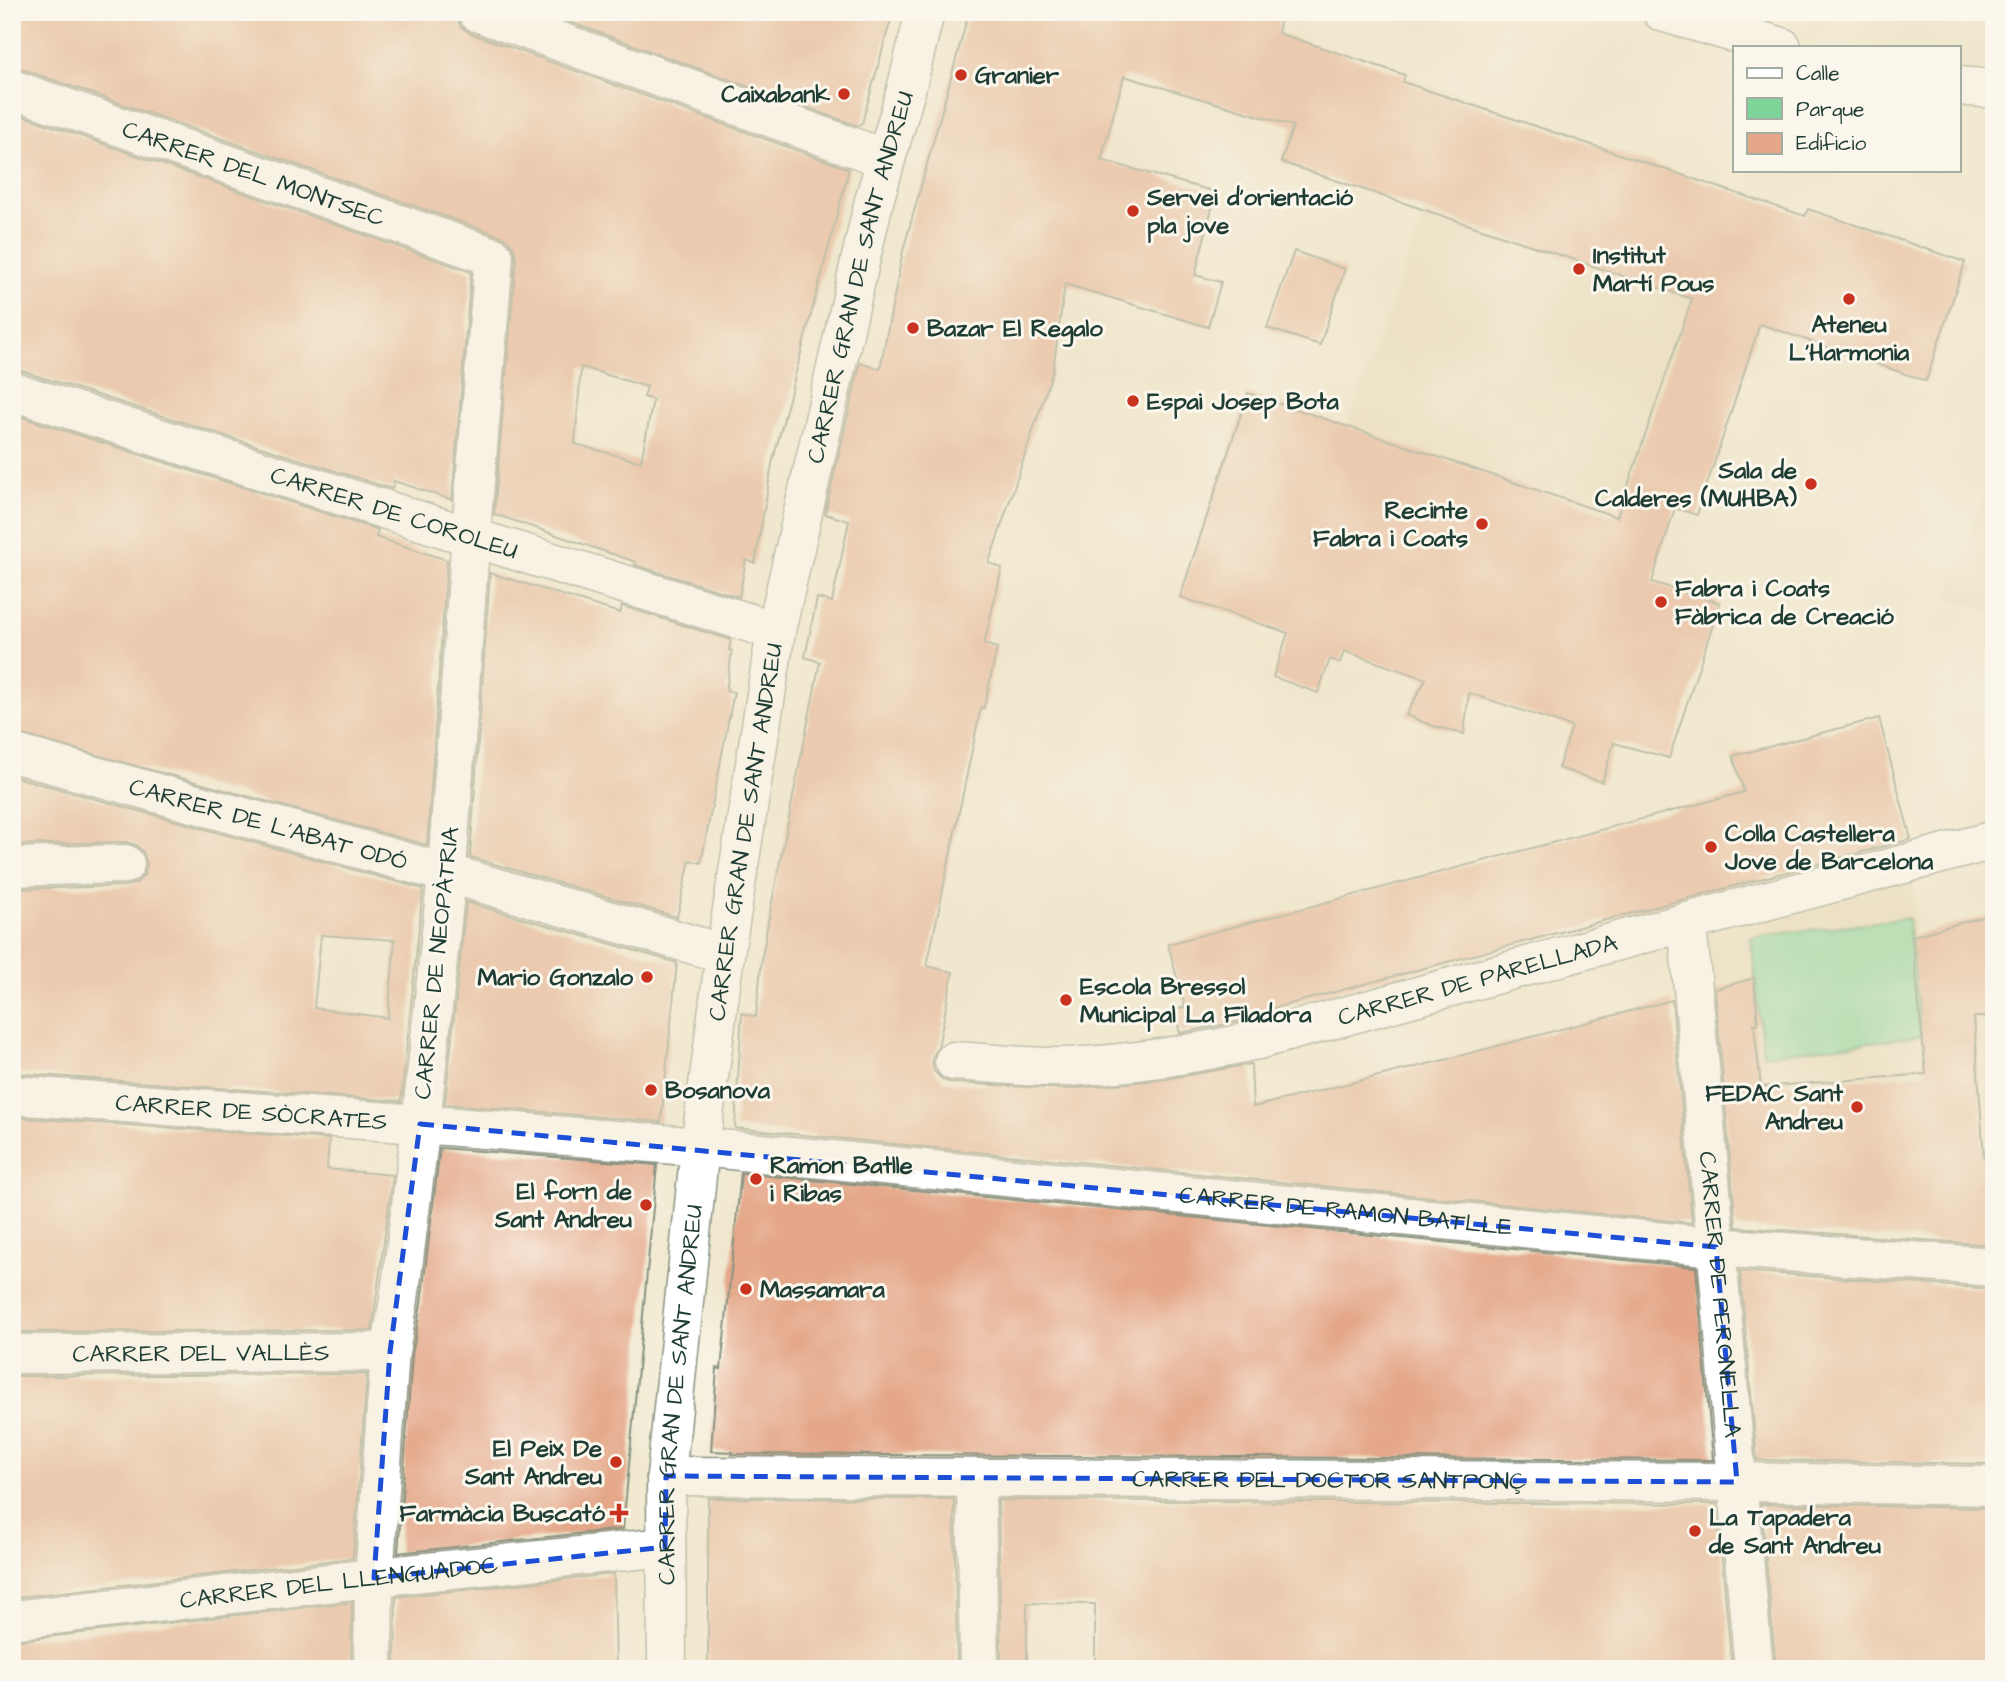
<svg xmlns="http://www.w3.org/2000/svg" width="2006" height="1681" font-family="'Architects Daughter',sans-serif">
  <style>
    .built { fill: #e7daba }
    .green { fill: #7dd59a; stroke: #4e8967; stroke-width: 2 }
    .building { fill: #e4a789; fill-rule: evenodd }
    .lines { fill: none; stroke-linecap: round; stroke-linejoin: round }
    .minor-casing { stroke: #889281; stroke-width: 41 }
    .minor { stroke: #fff; stroke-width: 38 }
    .marked { fill: none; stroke: #1d4ed8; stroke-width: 5; stroke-dasharray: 14 9; stroke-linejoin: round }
    .poi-dot { fill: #c8321e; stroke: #fbf7ec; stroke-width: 2.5 }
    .labels { text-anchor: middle; stroke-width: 6; stroke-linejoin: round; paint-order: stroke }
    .poi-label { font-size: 24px; font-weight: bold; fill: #1f3d34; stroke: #fbf7ec; text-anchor: start }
    .street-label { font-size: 24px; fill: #1f3d34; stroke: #fbf7ec }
  </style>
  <rect width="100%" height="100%" fill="#fbf7ec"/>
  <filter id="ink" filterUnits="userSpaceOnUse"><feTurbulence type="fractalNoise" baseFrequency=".0143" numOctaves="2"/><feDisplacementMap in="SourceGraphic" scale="14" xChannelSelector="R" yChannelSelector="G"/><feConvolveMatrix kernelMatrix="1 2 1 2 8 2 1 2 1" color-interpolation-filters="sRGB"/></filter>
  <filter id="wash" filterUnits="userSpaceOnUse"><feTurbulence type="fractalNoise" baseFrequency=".00686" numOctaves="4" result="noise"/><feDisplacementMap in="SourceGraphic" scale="28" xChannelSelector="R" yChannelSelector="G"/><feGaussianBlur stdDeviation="1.57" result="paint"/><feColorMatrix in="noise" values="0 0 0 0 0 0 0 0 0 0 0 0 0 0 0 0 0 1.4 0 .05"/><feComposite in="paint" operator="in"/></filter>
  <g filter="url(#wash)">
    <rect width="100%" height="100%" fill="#f0e8ce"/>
    <path class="built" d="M1320,46L1805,216L1627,488L1617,517L1347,426L1425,211L1281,162Z
      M1994,460V613L1947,599Z
      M1914,876L1916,926L1912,936L1916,989L1994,987V1247L1731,1225L1711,990L1707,931Z"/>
    <path class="green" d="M1908,918L1921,1036L1763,1055L1751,937Z"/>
    <g id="blocks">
      <path class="building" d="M12,12H456L460,26L470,33L849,169L772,464L755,563L746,560L739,597L635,565L636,562L494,514L516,259L514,249L509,241L501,236L19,68H12ZM581,367L647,387L644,397L653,400L641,462L575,444Z
        M542,12H893L862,123L858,126Z
        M969,12H1264L1281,18L1278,33L1405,75L1403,82L1805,216L1808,209L1965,262L1926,381L1760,324L1697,515L1675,508L1652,582L1720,603L1669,758L1614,743L1602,782L1558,768L1572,727L1469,693L1464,734L1433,726L1406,715L1426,679L1344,651L1340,663L1330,659L1318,693L1273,677L1288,633L1180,597L1248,393L1617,517L1692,299L1281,162L1293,126L1124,76L1101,160L1216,192L1195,275L1221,282L1208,327L1065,284L1053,370L989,563L1002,568L984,644L997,648L984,708L981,707L927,966L953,972L938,1047L932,1059L934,1071L943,1080L953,1083L1067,1089L1166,1079L1251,1064L1253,1107L1444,1060L1672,1000L1692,1223L735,1128L742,1013L756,1017L762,957L768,922L820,662L805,657L817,598L832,602L849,521L825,514L860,363L880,369L903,251Z
        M12,112L471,272L452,500L394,481L392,489L19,370H12Z
        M1294,251L1345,269L1320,345L1267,328Z
        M12,414L378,530L376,537L447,560L427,845L12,732Z
        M490,573L620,613L622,606L731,640L729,650L732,651L726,691L734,692L701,863L690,860L677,917L470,857Z
        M1879,718L1911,839L1248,1015V1020L1180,1033L1174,1010L1185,1007L1168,944L1744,792L1733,756Z
        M12,776L423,889L401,1101L12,1073V889L126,886L136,883L144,875L147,864L143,852L136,845L125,842L12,845ZM321,935L395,940L388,1018L314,1008Z
        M466,902L677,963L661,1122L445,1104Z
        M1994,914V1017H1974L1984,1158L1994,1157V1245L1736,1227L1715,989L1754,978L1758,1024H1754L1761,1087L1926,1074L1912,936Z
        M12,1117L329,1139L327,1169L393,1175L372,1330L12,1332Z
        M440,1148L657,1165L623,1529L398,1553L412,1355L421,1303Z
        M741,1173L1696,1267L1713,1460L732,1454L733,1452L711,1451L717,1368L721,1369Z
        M1740,1271L1994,1289V1464L1757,1460Z
        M367,1374L353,1558L12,1598V1521L18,1520L12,1458V1376Z
        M708,1498L954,1499L957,1669H708Z
        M998,1500L1717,1504L1732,1669H1095V1604L1027,1603V1663H1001Z
        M1761,1504L1994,1508V1669H1776Z
        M614,1574L616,1669H395L396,1597Z
        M352,1602L351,1669H12V1641Z"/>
    </g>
  </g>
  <g filter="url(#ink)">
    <use href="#blocks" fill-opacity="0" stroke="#889281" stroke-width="2"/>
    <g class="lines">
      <defs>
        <g id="minor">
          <path d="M477,12L886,159"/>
          <path d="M1662,12L1782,47"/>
          <path d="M1959,86L1994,89"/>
          <path id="s1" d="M12,89L494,257L472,519L446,884L420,1133L399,1300L390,1352L374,1578L373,1669"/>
          <path id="s2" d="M12,391L471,537L776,631"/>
          <path id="s3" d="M12,753L446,873L725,954"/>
          <path d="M12,867L125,864"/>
          <path id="s4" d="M1687,922L1754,1669"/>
          <path id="s5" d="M954,1061C992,1063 1030,1068 1067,1067C1132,1064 1195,1054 1258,1040L1687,922L1994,840"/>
          <path id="s6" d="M12,1095L420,1124L700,1147L1716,1247L1994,1267"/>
          <path id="s7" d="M12,1354L390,1352"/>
          <path id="s8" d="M666,1476L1737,1482L1994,1486"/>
          <path d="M976,1478L979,1669"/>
          <path id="s9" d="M12,1620L396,1575L665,1547"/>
          <path id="s10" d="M667,1669L666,1476L700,1147L725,954L776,631L874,201L906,90L925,12"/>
        </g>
      </defs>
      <use href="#minor" class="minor-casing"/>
      <use href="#minor" class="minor"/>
    </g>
  </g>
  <path d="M0 0H2006V1681H0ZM420,1124L1716,1247L1737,1482L666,1476L665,1547L374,1578L390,1352Z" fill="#f0e8ce" fill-opacity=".55" fill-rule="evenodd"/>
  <path class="marked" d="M420,1124L1716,1247L1737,1482L666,1476L665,1547L374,1578L390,1352Z"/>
  <g class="poi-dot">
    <circle cx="961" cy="75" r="7"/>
    <circle cx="844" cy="94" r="7"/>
    <circle cx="1133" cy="211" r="7"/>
    <circle cx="1579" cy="269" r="7"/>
    <circle cx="1849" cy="299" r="7"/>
    <circle cx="913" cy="328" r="7"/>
    <circle cx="1133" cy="401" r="7"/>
    <circle cx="1811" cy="484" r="7"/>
    <circle cx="1482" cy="524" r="7"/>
    <circle cx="1661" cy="602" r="7"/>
    <circle cx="1711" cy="847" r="7"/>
    <circle cx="647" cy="977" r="7"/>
    <circle cx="1066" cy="1000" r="7"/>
    <circle cx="651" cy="1090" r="7"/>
    <circle cx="1857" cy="1107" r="7"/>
    <circle cx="756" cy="1179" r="7"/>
    <circle cx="646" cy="1205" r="7"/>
    <circle cx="746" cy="1289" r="7"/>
    <circle cx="616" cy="1462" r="7"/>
    <path d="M615.5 1502.5h7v7h7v7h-7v7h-7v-7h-7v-7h7z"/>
    <circle cx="1695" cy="1531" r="7"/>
  </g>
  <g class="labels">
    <g class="poi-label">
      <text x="975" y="83">Granier</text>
      <text x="830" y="102" text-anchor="end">Caixabank</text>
      <text x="1147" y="205">Servei d'orientació<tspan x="1147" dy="28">pla jove</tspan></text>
      <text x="1593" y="263">Institut<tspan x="1593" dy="28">Martí Pous</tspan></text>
      <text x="1849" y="332" text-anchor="middle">Ateneu<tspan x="1849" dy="28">L'Harmonia</tspan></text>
      <text x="927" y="336">Bazar El Regalo</text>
      <text x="1147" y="409">Espai Josep Bota</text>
      <text x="1797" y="478" text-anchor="end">Sala de<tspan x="1797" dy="28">Calderes (MUHBA)</tspan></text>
      <text x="1468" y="518" text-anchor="end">Recinte<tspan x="1468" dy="28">Fabra i Coats</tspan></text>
      <text x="1675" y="596">Fabra i Coats<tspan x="1675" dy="28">Fàbrica de Creació</tspan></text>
      <text x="1725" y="841">Colla Castellera<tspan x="1725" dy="28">Jove de Barcelona</tspan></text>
      <text x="633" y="985" text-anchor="end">Mario Gonzalo</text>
      <text x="1080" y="994">Escola Bressol<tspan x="1080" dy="28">Municipal La Filadora</tspan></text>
      <text x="665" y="1098">Bosanova</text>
      <text x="1843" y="1101" text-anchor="end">FEDAC Sant<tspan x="1843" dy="28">Andreu</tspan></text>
      <text x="770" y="1173">Ramon Batlle<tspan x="770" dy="28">i Ribas</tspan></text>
      <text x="632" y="1199" text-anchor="end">El forn de<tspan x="632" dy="28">Sant Andreu</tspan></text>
      <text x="760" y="1297">Massamara</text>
      <text x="602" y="1456" text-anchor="end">El Peix De<tspan x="602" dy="28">Sant Andreu</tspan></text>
      <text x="605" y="1521" text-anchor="end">Farmàcia Buscató</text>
      <text x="1709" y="1525">La Tapadera<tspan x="1709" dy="28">de Sant Andreu</tspan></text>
    </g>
    <g class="street-label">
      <text dy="8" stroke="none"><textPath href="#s1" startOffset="256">CARRER DEL MONTSEC</textPath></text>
      <text dy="8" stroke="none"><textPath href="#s10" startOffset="1409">CARRER GRAN DE SANT ANDREU</textPath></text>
      <text dy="8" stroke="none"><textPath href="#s2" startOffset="401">CARRER DE COROLEU</textPath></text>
      <text dy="8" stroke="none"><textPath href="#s3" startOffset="266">CARRER DE L'ABAT ODÓ</textPath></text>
      <text dy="8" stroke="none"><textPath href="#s10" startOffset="842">CARRER GRAN DE SANT ANDREU</textPath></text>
      <text transform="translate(436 963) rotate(-84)" y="8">CARRER DE NEOPÀTRIA</text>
      <text dy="8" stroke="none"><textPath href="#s5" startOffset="534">CARRER DE PARELLADA</textPath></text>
      <text dy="8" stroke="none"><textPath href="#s6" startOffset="240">CARRER DE SÒCRATES</textPath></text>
      <text dy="8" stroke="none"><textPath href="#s6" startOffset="1339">CARRER DE RAMON BATLLE</textPath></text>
      <text dy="8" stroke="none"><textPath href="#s4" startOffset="374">CARRER DE PERONELLA</textPath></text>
      <text dy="8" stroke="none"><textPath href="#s7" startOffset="189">CARRER DEL VALLÈS</textPath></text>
      <text dy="8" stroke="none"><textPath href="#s10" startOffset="275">CARRER GRAN DE SANT ANDREU</textPath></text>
      <text dy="8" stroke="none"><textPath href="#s8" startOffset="663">CARRER DEL DOCTOR SANTPONÇ</textPath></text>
      <text dy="8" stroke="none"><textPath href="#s9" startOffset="329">CARRER DEL LLENGUADOC</textPath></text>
    </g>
  </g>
  <rect width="2006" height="1681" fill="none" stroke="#fbf7ec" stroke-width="42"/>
  <rect x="1733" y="46" width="228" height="126" fill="#fbf7ec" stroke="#a3ada2" stroke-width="2"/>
  <rect x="1747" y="68" width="35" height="10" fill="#ffffff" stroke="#a3ada2" stroke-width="2"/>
  <text x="1796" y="80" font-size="21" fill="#1f3d34">Calle</text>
  <rect x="1747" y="98" width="35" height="21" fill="#7dd59a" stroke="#a3ada2" stroke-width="2"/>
  <text x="1796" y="116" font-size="21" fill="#1f3d34">Parque</text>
  <rect x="1747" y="133" width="35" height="21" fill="#e4a789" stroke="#a3ada2" stroke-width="2"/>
  <text x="1796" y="150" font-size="21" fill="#1f3d34">Edificio</text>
</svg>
